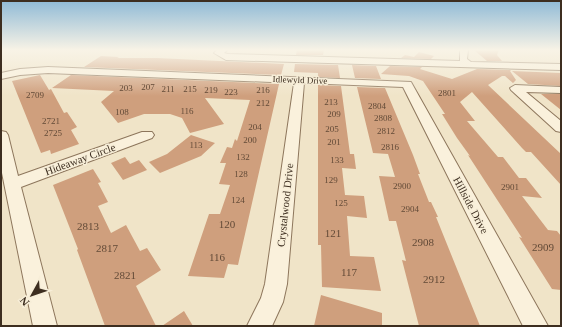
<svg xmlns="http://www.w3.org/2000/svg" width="562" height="327" font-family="Georgia,serif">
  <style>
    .building { fill: #cf9f7d }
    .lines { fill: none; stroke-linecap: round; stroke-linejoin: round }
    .minor-casing { stroke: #8d765c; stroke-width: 2 }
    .minor { fill: #faf1dc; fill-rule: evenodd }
    .labels { text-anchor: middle; stroke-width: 3; stroke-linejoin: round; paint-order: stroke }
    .far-street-label { font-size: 9px; fill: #3d2e20; stroke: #f7eed8 }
    .number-label { font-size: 9px; fill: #624a37 }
    .street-label { font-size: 11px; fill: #3d2e20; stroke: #f7eed8 }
    .near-number-label { font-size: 11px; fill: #624a37 }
  </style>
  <rect width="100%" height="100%" fill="#f0e4c8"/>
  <path class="building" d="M297,50H324L323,55H296Z
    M474,50H499L497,55L502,61H487Z
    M419,52L434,56L431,59L401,58L405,55L414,57Z
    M101,56L119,57L117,58H157L284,64L281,75L84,67Z
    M295,64L338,65L340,78L318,77V73L294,72Z
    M352,65L376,66L381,79L355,78Z
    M390,66L422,67L420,69L452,79L477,69L511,70L510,71L516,80L513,83L505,76H502L488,85L561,154V185L531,152H526L522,148L472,92L460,102L475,121H467L498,157H503L519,178H526L542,198L522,196L548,230L557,231L561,236V290L552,289L519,237L522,238L468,155L470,156L457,138L442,114H445L423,81L409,76L381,74Z
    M512,71L561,73V86L528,84Z
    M40,75L49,90L51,89L64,113L67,112L77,127L71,130L79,144L51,154L50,150L41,153L12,81Z
    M71,75L279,84L238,265L228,264L224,278L188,276L209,214H220L230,185L219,184L226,163H220L227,147L232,148L235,139L237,141L250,100L205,98L224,124L190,133L182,118L170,114H144L118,123L101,102L114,91L52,88Z
    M318,85L341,86L350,154H354L356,169L342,168L345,195L364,196L367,218L347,216L350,256L374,257L381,291L322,287L321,245H318Z
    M357,87L385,88L413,155L420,174H418L429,202H431L438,217H436L480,326H419L402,260L406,261L396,221H389L379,176L395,177L388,154L373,153Z
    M541,94H561V110Z
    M191,135L215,143L201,156L160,173L149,162L167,154Z
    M125,157L130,164L139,160L147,170L123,180L111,163Z
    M93,169L101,182L98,183L108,202L98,206L111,233L126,225L140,251L147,248L161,270L136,286L156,326H105L77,250L78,249L53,185Z
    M321,295L382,313V326H314Z
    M184,311L193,326H162Z"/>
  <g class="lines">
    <defs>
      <path id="minor" d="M217,50H227L224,53L228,54L460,61V50H468L467,59L471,62L561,64V70L226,60L214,53Z
        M48,67L411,82L548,326H523L403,87L304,83L287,284L283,302L272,326H247L261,298L265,284L294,83L48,73L20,75L1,79V73L20,69Z
        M515,85L561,87V93L526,92L561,121V132L556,131L511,90L510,88Z
        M1,131L6,132L8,135L18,176L142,132H152L154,135L152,138L21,187L57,326H33L1,168Z"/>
    </defs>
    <use href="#minor" class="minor-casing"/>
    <use href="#minor" class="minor"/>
  </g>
  <linearGradient id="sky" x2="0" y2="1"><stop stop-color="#8fbad6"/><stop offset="0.52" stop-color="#f8f3e6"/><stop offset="1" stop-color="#f8f3e6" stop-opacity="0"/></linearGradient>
  <rect width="562" height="96" fill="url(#sky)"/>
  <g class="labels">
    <g class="far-street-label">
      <text transform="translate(300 80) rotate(2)" y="3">Idlewyld Drive</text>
    </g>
    <g class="number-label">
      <text x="148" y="90">207</text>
      <text x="126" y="91">203</text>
      <text x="168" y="92">211</text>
      <text x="190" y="92">215</text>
      <text x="211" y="93">219</text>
      <text x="263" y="93">216</text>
      <text x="231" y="95">223</text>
      <text x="447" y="96">2801</text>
      <text x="35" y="98">2709</text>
      <text x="331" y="105">213</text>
      <text x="263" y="106">212</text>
      <text x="377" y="109">2804</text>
      <text x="187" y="114">116</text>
      <text x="122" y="115">108</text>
      <text x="334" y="117">209</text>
      <text x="383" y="121">2808</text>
      <text x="51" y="124">2721</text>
      <text x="255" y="130">204</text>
      <text x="332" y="132">205</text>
      <text x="386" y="134">2812</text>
      <text x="53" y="136">2725</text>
      <text x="250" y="143">200</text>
      <text x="334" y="145">201</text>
      <text x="196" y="148">113</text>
      <text x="390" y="150">2816</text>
      <text x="243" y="160">132</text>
      <text x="337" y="163">133</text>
      <text x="241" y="177">128</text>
      <text x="331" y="183">129</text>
      <text x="402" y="189">2900</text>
      <text x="510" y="190">2901</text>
      <text x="238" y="203">124</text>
      <text x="341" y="206">125</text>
      <text x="410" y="212">2904</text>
    </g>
    <g class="street-label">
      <text transform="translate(80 159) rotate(-20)" y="4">Hideaway Circle</text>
      <text transform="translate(285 205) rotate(-84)" y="4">Crystalwood Drive</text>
      <text transform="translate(471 205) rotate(62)" y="4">Hillside Drive</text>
    </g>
    <g class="near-number-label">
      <text x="227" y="228">120</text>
      <text x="88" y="230">2813</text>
      <text x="333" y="237">121</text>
      <text x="423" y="246">2908</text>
      <text x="543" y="251">2909</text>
      <text x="107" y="252">2817</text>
      <text x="217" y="261">116</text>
      <text x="349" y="276">117</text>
      <text x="125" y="279">2821</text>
      <text x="434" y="283">2912</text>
    </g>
  </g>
  <rect width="562" height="327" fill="none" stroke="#3d2e20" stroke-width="4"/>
  <g transform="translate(32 295) rotate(230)" stroke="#f7eed8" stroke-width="3" paint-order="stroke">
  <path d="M0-3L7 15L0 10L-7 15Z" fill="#3d2e20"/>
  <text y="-6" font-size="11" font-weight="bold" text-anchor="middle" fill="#3d2e20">N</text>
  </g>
</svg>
